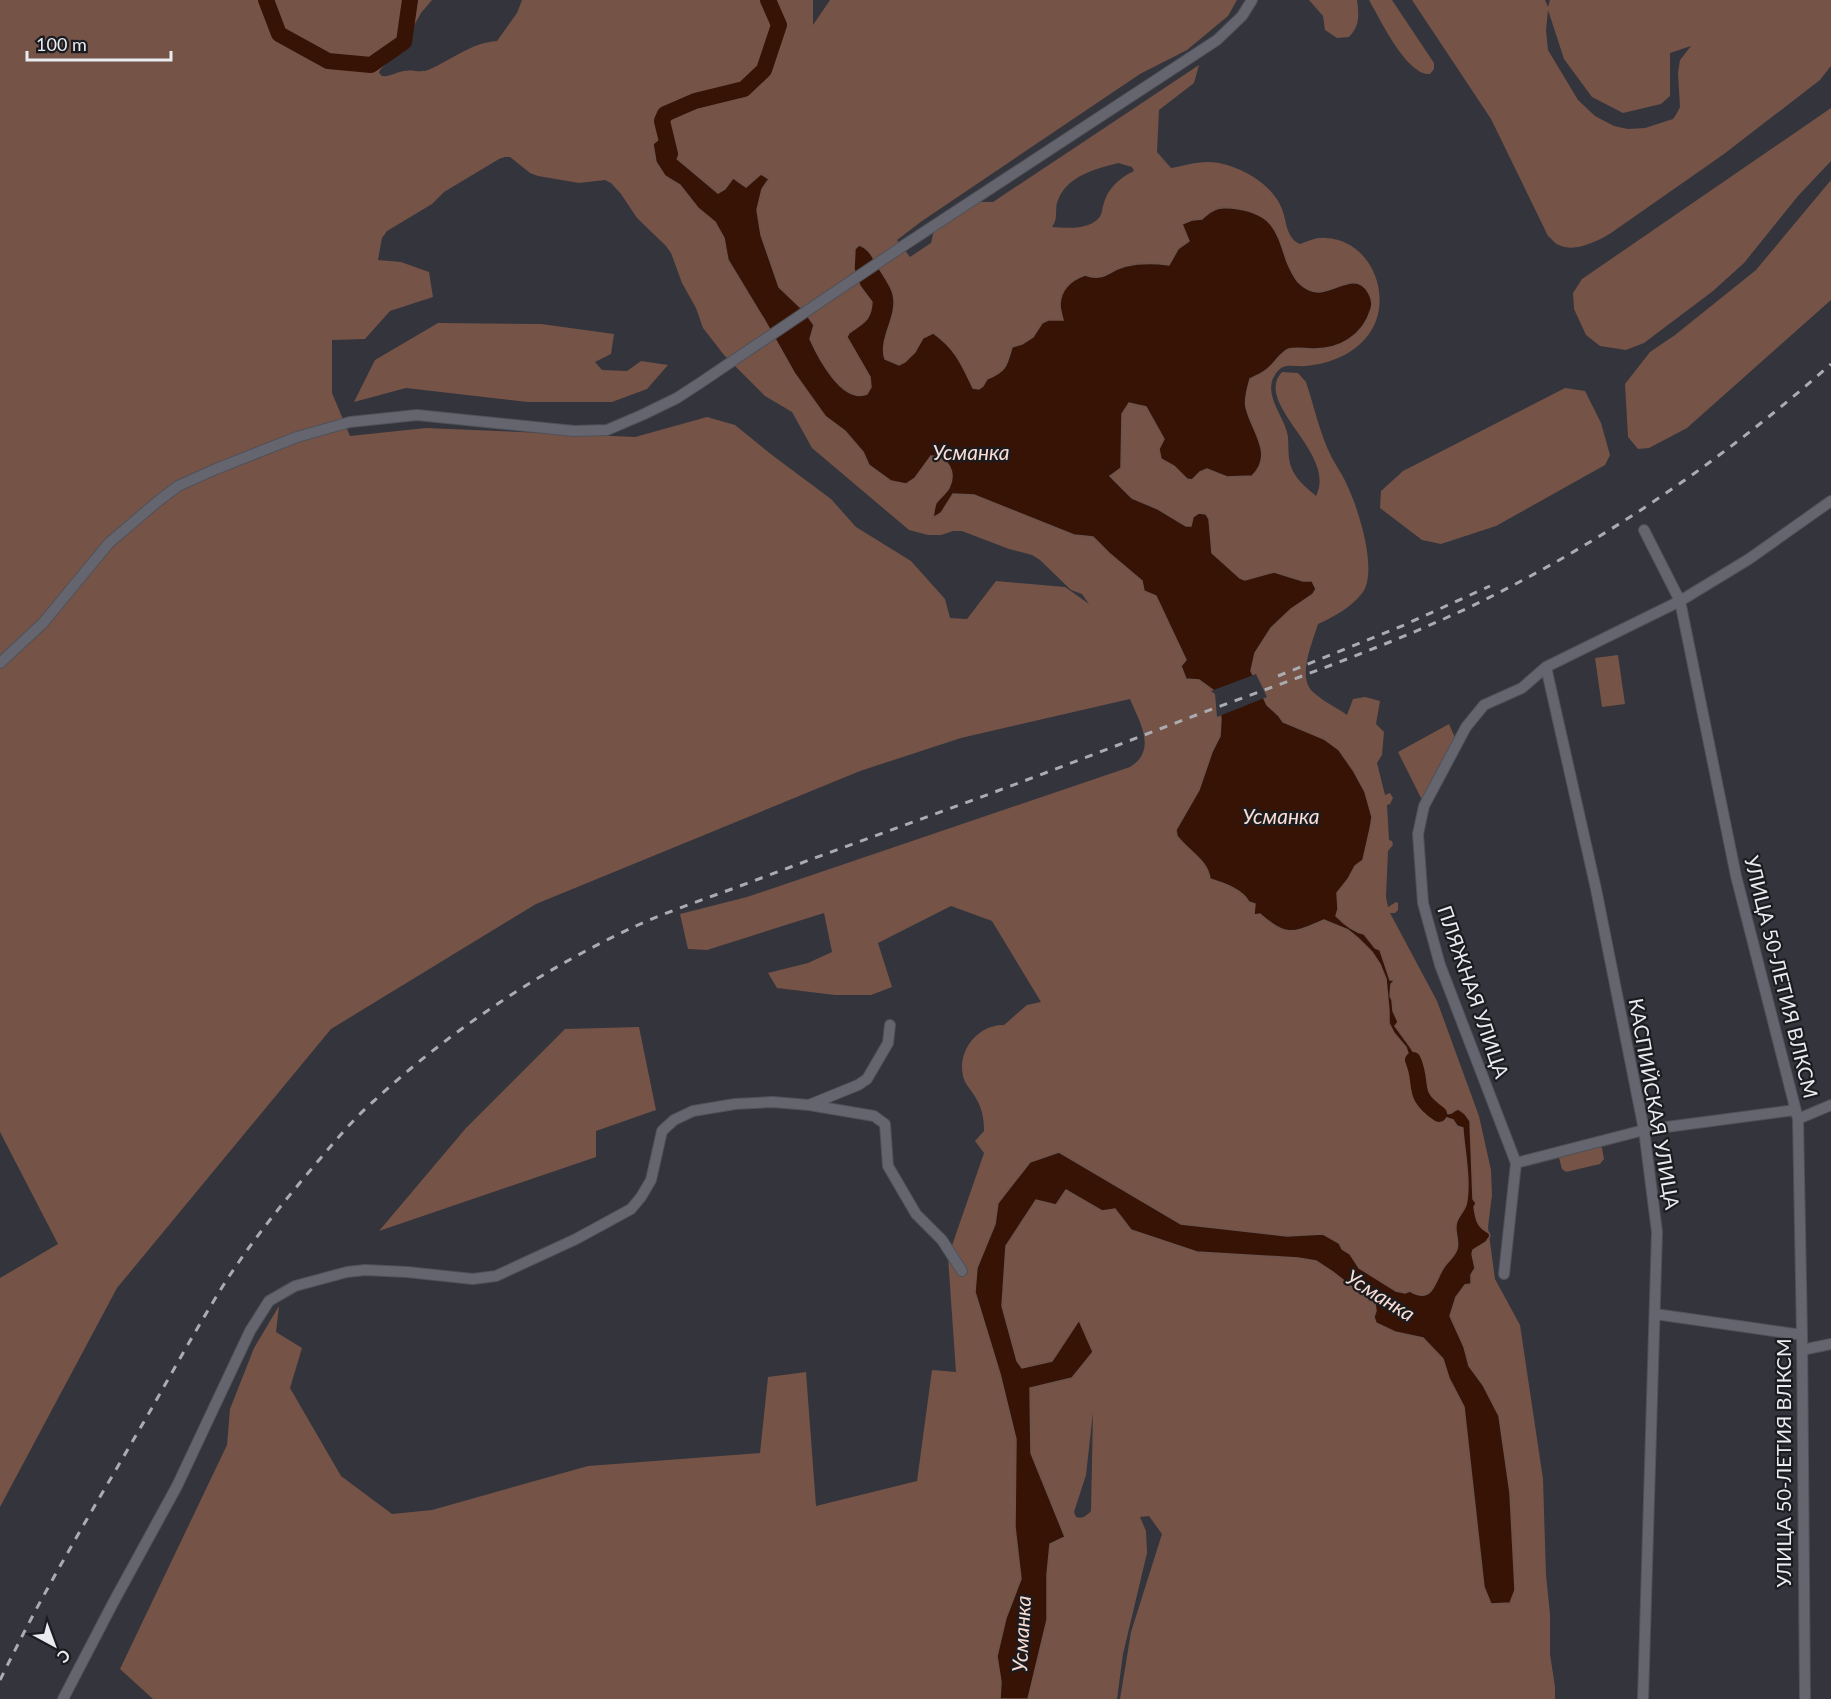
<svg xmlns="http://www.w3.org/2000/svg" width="1831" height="1699" font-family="Lato,sans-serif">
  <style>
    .green { fill: #755347; fill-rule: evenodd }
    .water { fill: #371306; stroke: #6d544c; stroke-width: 1.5 }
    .pier { fill: #33343c }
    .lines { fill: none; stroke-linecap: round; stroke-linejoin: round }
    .river { stroke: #371306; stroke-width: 16 }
    .minor-casing { stroke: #505158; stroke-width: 12 }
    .minor { stroke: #64656f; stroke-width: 10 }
    .rail { stroke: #abacb2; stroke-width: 3; stroke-dasharray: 8 8; stroke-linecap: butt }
    .labels { text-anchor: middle; stroke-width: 4.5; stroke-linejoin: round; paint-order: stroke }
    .street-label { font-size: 20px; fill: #eaebf0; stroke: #1b1c20 }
    .water-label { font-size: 21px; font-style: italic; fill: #fbdcd2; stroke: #1b1c20 }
  </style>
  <rect width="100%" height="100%" fill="#33343c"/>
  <path class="green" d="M0,0H432L421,13L402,47L380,70L379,73L382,76C390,77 396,72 404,71C412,69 420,73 428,70C452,60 470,43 497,41L517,13L522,0H813V25L830,0H1237L1228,16L1187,50L1140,74L922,221L897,240L910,257L931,243L933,234L938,225L974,202H993L1199,65L1194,83L1159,110L1157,152L1171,168C1183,166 1195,162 1208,162C1234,162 1273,183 1282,209C1287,222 1286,238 1300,244C1309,241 1317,237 1326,238C1371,240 1393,296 1371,331C1357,353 1331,364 1305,366C1298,367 1290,364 1283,367C1277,370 1274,376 1272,381C1267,401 1286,419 1288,437C1289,450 1287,461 1294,473C1299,482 1308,489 1316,496C1338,453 1252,404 1282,372L1298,373L1306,382C1314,406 1320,434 1331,456C1336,466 1343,475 1347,485C1358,507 1378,570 1363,592C1353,606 1334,617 1318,624C1313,641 1297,676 1312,691C1322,701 1336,707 1347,715L1353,699L1365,697L1380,701L1376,724L1384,732L1382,755L1377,763L1385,795L1390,793L1393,798L1390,804L1387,805L1389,840L1392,841L1393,845L1388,851L1386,897L1388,907L1396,902L1398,903V910L1395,913H1390L1437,1001L1479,1116L1491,1170L1492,1195L1488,1227L1495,1279L1520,1325L1543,1479L1546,1575L1550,1614V1654L1555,1687V1699H1120L1131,1632L1162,1534L1149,1516L1140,1517L1146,1531L1147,1553L1123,1654L1117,1699H153L120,1669L227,1445L230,1409L254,1348L279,1306L276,1332L302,1348L290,1388L341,1476L392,1514L432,1510L588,1466L760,1453L768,1377L806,1372L816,1506L917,1481L932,1370L956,1372L948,1257L983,1156L984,1153L975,1141L984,1131C984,1115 981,1105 972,1092C968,1087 964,1081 963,1076C957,1050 979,1024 1004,1025L1027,1005L1041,1002L992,921L951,906L878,943L892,987L871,995H835L777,988L768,973L808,963L832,952L824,913L707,950L688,949L680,914L747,897L1130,767C1158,750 1139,721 1130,699L961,738L860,771L536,904L331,1029L117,1288L0,1507V1278L58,1244L0,1132ZM505,157H510L530,173L538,176L579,183L605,180L611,183L621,194L637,218L666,246L671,253L682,283L696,308L703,328L724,355L765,396L792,412L812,448L909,530L928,535H941L953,531H962L1009,549L1032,555L1040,560L1071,590L1082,594L1089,604L1065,587L996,581L967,619L950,618L945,599L911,561L856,527L831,499L772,455L735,425L707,417L635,437L426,428L350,436L332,393V340L365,339L390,311L433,297L429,272L401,262L378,260L382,238L387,231L432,204L444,192L499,159ZM1118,163L1132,167L1134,171C1119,178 1107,189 1103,206C1102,210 1102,215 1098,219C1086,230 1067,228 1052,227C1059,218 1054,209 1058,200C1068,175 1096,169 1118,163ZM1093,1412L1091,1511C1086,1516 1083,1519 1076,1517L1074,1512L1086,1475Z
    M1309,0H1357C1359,15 1360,26 1349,37L1337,38L1325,30L1323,16Z
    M1369,0H1392L1434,63V69L1430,74C1407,76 1380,19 1369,0Z
    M1412,0H1545L1548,7L1550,0H1831V66L1820,80L1724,154L1611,233C1598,241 1575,253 1559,245C1555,244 1551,238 1548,236L1491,119ZM1548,10L1564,59L1592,97L1623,113L1661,104L1670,96V53L1691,46L1680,60L1678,73L1680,107L1677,113L1673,119L1645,128L1628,129L1614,126L1595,116L1578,100L1548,50L1546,30Z
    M1831,108V161L1798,196L1744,263L1713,291L1644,343L1626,350L1600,346L1586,335L1574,309L1573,293L1582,279Z
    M1831,180V300L1687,428L1649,448L1638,449L1628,437L1625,384L1650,352L1675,335L1756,270Z
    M438,323L541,324L614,334L611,354L595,362L602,370L627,371L641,361L668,365L647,389L612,402H528L406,388L354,402L375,360Z
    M1565,388L1585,391L1601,423L1610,455L1605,465L1496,526L1441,544L1422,540L1380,508L1381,491L1403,471Z
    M1618,655L1625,704L1602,707L1595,658Z
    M1449,724L1456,740L1422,800L1398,752Z
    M639,1027L656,1110L596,1131V1157L379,1231L466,1128L565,1029Z
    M1597,1144L1602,1148L1604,1159L1600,1164L1566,1172L1562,1169L1559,1158L1562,1153Z"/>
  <path class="water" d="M668,132L675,157L718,193L725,189L733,178L746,187L761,174L769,179L762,189L757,210L761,235L779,287L804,311L814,325L810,339C818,357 842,404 867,394L871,387L870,377L847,337L849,333C863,323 871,321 872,302L860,286L854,269L855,249L859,245C869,248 872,256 877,265C882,274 891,285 893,294C899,316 878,338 885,359L899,365L905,362L915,352L923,338L933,333C955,348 962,365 973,388L979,389L983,386L987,379C1006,372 1007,365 1012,347L1022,344L1033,337L1042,323L1048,320H1063C1062,315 1060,310 1060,304C1061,288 1071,280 1085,275C1105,282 1109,270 1126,266C1139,263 1155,263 1169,265L1178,249L1189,241L1182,224L1192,220L1202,219C1215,207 1222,206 1239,209C1274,215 1277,232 1287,262C1290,269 1293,276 1298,282C1303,287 1311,292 1318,292C1335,292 1356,271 1368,292C1371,297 1373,303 1371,309C1363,336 1339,350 1312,349C1305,349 1297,347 1289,349C1279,353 1275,364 1266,370C1261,374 1255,376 1250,379C1248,387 1244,399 1246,407C1251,431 1275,454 1252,476L1227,477L1207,469L1200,472L1192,480L1187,479L1174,466L1161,459L1159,449L1164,439L1146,407L1129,403L1122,414L1121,468L1110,476L1132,498L1158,509L1186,526H1191L1193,517L1199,513L1206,514L1209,519L1212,553L1240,578L1245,580L1274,572L1303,581H1312L1316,589L1313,594L1291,609L1271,628L1255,653L1251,671L1267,705L1279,716L1283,722L1324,739L1339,750L1353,770L1365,792L1372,817L1370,829L1363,860L1355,866L1348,879L1337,893L1338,909L1336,916C1344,924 1353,932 1364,934L1375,948L1380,950L1390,980H1395L1391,984L1390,996L1392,1000L1393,1011L1398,1022L1395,1026L1411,1048L1418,1060L1422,1061V1066L1425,1069L1420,1083L1424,1091L1423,1094L1428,1101L1432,1102C1435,1107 1444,1116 1451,1113C1453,1112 1455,1110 1458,1109L1465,1114L1470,1121L1473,1199L1476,1203L1474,1207C1476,1220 1477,1227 1489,1233L1490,1236L1486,1242L1473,1250L1472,1254L1475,1268L1471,1275V1284L1465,1285L1456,1297L1450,1316L1464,1347L1469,1366L1483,1385L1499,1416L1510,1493L1515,1590L1510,1603L1491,1604L1484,1587L1464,1407L1449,1378L1443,1359L1423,1338L1395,1332L1376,1323L1374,1317L1376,1311L1375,1303L1373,1299L1356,1290L1333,1272L1316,1261L1298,1258L1197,1252L1131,1230L1115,1209L1102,1211L1066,1190L1056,1205L1036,1200L1006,1246L1002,1306L1017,1361L1022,1368L1052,1361L1079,1320L1093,1352L1072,1378L1030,1388L1031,1453L1065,1537L1050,1544L1047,1575V1620L1028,1699H1000L1001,1682L997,1656L1006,1618L1021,1579L1015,1527L1016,1439L1000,1374L975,1292L977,1268L995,1224L998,1203L1030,1162L1059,1152L1181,1224L1287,1236L1323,1234L1339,1243L1342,1249L1350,1254L1359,1268L1396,1291L1405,1293L1410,1291C1433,1305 1434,1282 1444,1267C1448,1261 1455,1256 1457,1249C1460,1240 1453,1230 1457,1221C1459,1216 1464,1211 1466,1205C1471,1184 1465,1153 1463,1131V1128L1457,1126L1453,1120L1438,1115L1425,1107L1406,1047L1394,1033L1389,1023V1011L1386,979L1380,964L1372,952L1358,938L1348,930L1324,920C1293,933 1287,938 1260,914L1254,915L1255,904L1249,902C1242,889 1223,883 1210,879C1208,860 1188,851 1177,836L1176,830L1199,790L1212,752L1220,736L1221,719L1217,693L1199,680L1186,679L1181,666L1186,660L1156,596L1144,591L1142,581L1109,553L1093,537L1074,535L974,495L953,494L941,513L933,518C934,513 934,508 936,503C940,498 946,493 949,488C957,472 948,456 931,456L915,478L906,484L891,481L869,465L863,452L845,431L825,416L795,374L765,321L728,260L724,238L715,222L698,208L680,185L665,176L656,162L653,144Z"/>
  <path class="pier" d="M1256,674L1267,697L1217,717L1215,694L1211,691Z"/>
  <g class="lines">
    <path class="river" d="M266,0L279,34L328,61L371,65L404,42L410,0
      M670,154L662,121L665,114L695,101L744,89L764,70L779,25L768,0
      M1413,1060C1424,1086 1410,1094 1439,1114"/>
    <defs>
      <path id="minor" d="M1644,530L1680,601L1736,876L1798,1119L1802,1335L1805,1699
        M0,663L43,623L109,543L157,502L178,486L216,469L297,437L350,422L417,415L574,431L607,430L642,415L677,398L700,383L906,244L1217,40L1242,16L1252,0
        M1546,667L1596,889L1644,1130L1657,1232L1643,1699
        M809,1105L874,1116L885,1124L888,1166L916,1214L942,1240L962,1271
        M1798,1119L1831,1105
        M1516,1163L1644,1130L1795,1110
        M1504,1274L1516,1163L1440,965L1423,903L1418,834L1424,806L1466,727L1484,705L1522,688L1546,667L1680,601L1749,559L1831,501
        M1655,1314L1802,1335
        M1802,1350L1831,1344
        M63,1699L113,1603L177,1486L250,1331L269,1301L295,1286L347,1272L365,1270L407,1272L473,1279L496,1276L576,1239L631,1209L641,1197L651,1180L662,1131L674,1120L693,1111L735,1104L773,1102L809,1105L858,1085L867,1079L888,1043L890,1025"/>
    </defs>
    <use href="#minor" class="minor-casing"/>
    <use href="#minor" class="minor"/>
    <path class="rail" d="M1278,676L1402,626L1490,586
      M0,1680C16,1648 32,1616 49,1586C81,1528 116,1470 149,1413C174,1369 199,1324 226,1281C254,1238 286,1199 319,1160C337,1139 354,1118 375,1100C449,1031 546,967 638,925C674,909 711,897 748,883C814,858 880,834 946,810C1031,779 1115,746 1199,714C1291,680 1383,648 1472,606C1602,543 1723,460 1831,364"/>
  </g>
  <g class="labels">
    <g class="street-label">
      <text transform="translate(1781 977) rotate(76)" y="7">УЛИЦА 50-ЛЕТИЯ ВЛКСМ</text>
      <text transform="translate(1473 992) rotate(71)" y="7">ПЛЯЖНАЯ УЛИЦА</text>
      <text transform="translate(1654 1104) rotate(80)" y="7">КАСПИЙСКАЯ УЛИЦА</text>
      <text transform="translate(1784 1463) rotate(-90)" y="7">УЛИЦА 50-ЛЕТИЯ ВЛКСМ</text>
    </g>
    <g class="water-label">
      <text x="971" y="460">Усманка</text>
      <text x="1281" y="824">Усманка</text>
      <text transform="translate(1380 1296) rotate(32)" y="7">Усманка</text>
      <text transform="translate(1022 1634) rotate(-87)" y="7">Усманка</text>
    </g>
  </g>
  <g transform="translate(54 1645) rotate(139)" stroke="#1b1c20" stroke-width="4.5" paint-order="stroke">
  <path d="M0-4.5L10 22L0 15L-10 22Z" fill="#eaebf0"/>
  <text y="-9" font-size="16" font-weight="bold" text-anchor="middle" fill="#eaebf0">С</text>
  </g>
  <path d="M27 51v9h144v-9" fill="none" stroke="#eaebf0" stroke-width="3"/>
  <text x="36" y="51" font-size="18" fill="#eaebf0" stroke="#1b1c20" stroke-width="4.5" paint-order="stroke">100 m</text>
</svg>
